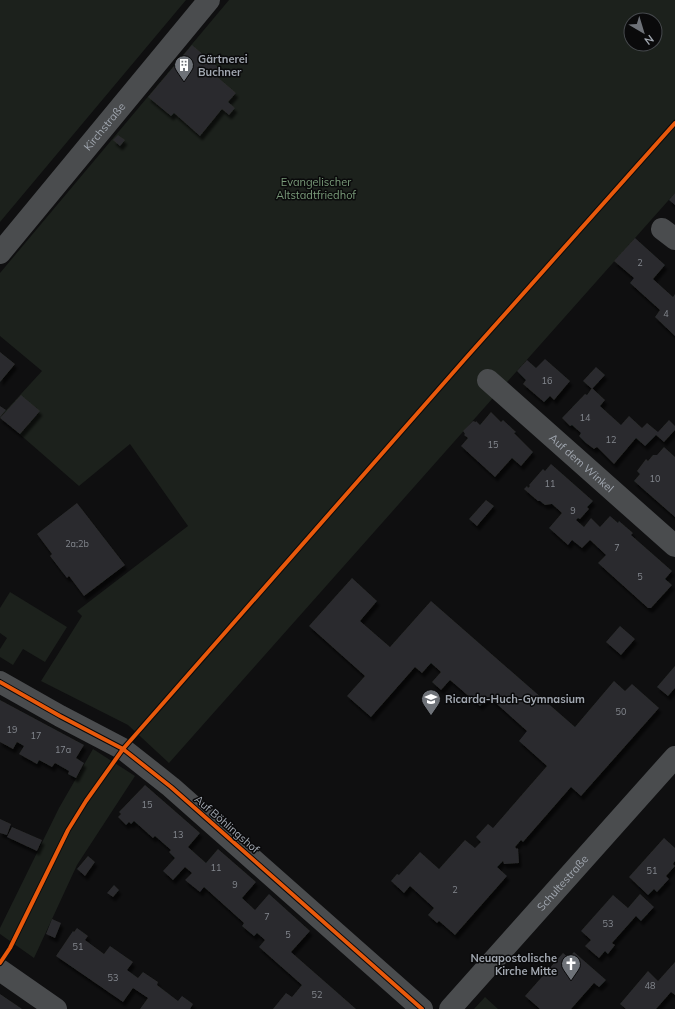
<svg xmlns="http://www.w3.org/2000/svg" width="675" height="1009" font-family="Mulish,sans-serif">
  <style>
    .green { fill: #1c211c; fill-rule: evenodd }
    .building { fill: #2b2c2d; filter: url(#shadow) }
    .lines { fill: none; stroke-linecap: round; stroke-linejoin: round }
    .minor { stroke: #4a4c4e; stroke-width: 22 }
    .cycleway-casing { stroke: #0a0a0b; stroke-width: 6 }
    .cycleway { stroke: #e8590c; stroke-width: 4 }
    .labels { text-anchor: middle; stroke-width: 3; stroke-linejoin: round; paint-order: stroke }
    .number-label { font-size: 9px; fill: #84888f }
    .poi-label { font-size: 11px; font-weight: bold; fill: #a1a7b0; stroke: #0a0a0b; text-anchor: start }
    .street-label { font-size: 11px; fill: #a1a7b0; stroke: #0a0a0b }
    .park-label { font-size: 11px; fill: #799a79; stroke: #0a0a0b }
  </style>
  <defs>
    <filter id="shadow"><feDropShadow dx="2.5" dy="4.5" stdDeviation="1" flood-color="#0009"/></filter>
  </defs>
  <rect width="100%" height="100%" fill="#0f0f10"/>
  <path class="green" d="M0,0H186L0,222Z
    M229,0H675V193L169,763L128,725L41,681L82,616L77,611L188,526L130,444L79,486L0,417L42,371L0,336V273ZM631,20H655V44H631Z
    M10,592L67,627L45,662L23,649L13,665L0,657V649L7,638L0,633V608Z
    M93,749L135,776L77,865L34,958L0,934V928L59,808Z
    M485,997L498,1009H474Z"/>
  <path class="building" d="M192,45L219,68L214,74L236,93L228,102L235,108L229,115L222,109L200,136L174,113L171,116L148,97Z
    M118,135L125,140L120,146L113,140Z
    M675,193V205L669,200Z
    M635,238L665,265L653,279L673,297L675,294V336L655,317L660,310L630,283L634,278L614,261Z
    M0,352L15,364L0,382Z
    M545,359L570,381L554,400L550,396L544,402L523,384L526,380L517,371L527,360L536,368Z
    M596,367L605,375L592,389L583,381Z
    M592,388L605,400L600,406L621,425L629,416L642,428L647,423L658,432L669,420L675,426V430L664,442L656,435L645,446L636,438L614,464L597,447L594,449L586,443L579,436L581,433L572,425L570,426L562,418L585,394L587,395Z
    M21,395L40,411L20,434L0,418Z
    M0,406L6,410L0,417Z
    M491,412L501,422L503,420L516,432L514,433L533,452L521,466L512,458L495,477L461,446L468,438L464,435L465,434L463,431L473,421L476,422V421L480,425Z
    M664,447L675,457V517L634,481L640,474L637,471L646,459L648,461L653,455H657Z
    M551,464L593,501L587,507L589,509L580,519L578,518L576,520L584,527L591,518L600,527L610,516L618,523L619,521L633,533L631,535L672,571L665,579L672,585L651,608H648L598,563L606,555L590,540L582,548L572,540L568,545L549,528L562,513L552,504L545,505L540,501H538L524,489L527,486L528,488L530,486L529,485L543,469L545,471Z
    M486,500L494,506L477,526L469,519Z
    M77,503L125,565L84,596L69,576L67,578L50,556L52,554L37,534Z
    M352,578L377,601L360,621L390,647L431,601L575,727L614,681L625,691L632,684L659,708L581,796L571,787L523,842L521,840L515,847L517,849L518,848L519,863L504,864L503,861L497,867L507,876L455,935L439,921L437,923L428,915L434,908L410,886L404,893L391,881L397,874L399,875L420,852L439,869L465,840L475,848L481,842L476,837L488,824L493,828L547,766L519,741L527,731L489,697L480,706L450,680L441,690L432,682L441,672L431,663L422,673L415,667L371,717L347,696L365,676L309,626Z
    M620,626L635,639L621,655L606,642Z
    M675,666V688L668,696L657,687Z
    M0,700L84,745L76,758L84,763L76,778L68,774L69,771L55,763L52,767L39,760L37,764L19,754L24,746L17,742L13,749L0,742Z
    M145,785L200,833L188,847L206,863L218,849L256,882L242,898L255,910L269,894L310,931L291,952L356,1009H273L286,993L292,997L302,985L259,947L265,940L257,933L254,936L242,926L244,923L204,887L200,892L185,880L192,873L185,867L173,880L163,871L175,858L169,852L171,850L155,836L153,838L134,821L131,824L129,822L126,825L118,817L121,814L119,812Z
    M0,819L11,824L7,835L0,833Z
    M12,827L42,840L37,851L7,837Z
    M664,838L675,848V861L673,864L675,866L666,876L669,879L657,892L654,889L648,895L629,877Z
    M88,856L95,862L85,876L77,869Z
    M114,885L119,890L113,897L107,893Z
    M640,894L654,907L641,921L636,916L612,943L615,945L608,954L605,951L599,958L585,946L591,940L581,931L613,895L628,908Z
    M52,919L61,923L55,938L46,934Z
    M77,928L88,936L85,940L104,954L110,946L133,962L127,970L138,978L143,972L158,982L157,985L178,1001L182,996L193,1004L190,1009H140L148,998L133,988L123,1002L56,956L73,931L74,932Z
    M574,952L606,980L599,987L594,983L571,1009H540L525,996L563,953L569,958Z
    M675,962V995L671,992L656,1009H626L620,1004L648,971L658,981Z
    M0,994L22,1009H0Z"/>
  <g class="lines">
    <g class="minor">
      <path d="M662,229L675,239"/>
      <path id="s1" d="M0,253L209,0"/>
      <path id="s2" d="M488,380L675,546"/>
      <path d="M0,682L60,716L123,749L171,787L422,1009"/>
      <path d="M0,970L56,1009"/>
      <path id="s3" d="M450,1009L675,757"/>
    </g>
    <defs>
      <path id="cycleway" d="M0,682L60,716L123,749L171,787L422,1009
        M0,963L10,948L68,830L86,801L123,749L465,359L675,123"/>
    </defs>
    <use href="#cycleway" class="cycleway-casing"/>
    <use href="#cycleway" class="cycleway"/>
  </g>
  <defs>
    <symbol id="building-pin" viewBox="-11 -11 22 30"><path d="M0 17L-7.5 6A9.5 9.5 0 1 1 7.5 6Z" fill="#6e7278" stroke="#0a0a0b"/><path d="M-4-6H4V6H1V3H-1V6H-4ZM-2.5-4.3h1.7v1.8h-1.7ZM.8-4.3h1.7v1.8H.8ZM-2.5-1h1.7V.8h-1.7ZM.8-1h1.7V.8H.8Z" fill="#fff"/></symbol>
    <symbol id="school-pin" viewBox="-11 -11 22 30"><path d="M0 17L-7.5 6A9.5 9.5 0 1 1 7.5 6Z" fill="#6e7278" stroke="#0a0a0b"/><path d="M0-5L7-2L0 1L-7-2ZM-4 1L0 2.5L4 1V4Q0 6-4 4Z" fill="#fff"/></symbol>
    <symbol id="church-pin" viewBox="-11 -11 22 30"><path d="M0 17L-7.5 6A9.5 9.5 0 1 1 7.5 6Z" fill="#6e7278" stroke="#0a0a0b"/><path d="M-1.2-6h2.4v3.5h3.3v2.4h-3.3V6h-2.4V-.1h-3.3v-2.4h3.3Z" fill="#fff"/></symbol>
  </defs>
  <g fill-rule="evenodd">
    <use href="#building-pin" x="173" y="54" width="22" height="30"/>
    <use href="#school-pin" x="420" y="688" width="22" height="30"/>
    <use href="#church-pin" x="560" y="953" width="22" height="30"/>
  </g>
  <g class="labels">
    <g class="number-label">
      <text x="640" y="266">2</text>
      <text x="666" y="317">4</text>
      <text x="547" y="384">16</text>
      <text x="585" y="421">14</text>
      <text x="611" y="443">12</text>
      <text x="493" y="448">15</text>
      <text x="655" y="482">10</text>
      <text x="550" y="487">11</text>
      <text x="573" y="514">9</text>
      <text x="77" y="547">2a;2b</text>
      <text x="617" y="551">7</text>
      <text x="640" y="580">5</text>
      <text x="621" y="715">50</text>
      <text x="12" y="733">19</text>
      <text x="36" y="739">17</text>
      <text x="63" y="753">17a</text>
      <text x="147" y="808">15</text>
      <text x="178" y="838">13</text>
      <text x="216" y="871">11</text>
      <text x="652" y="874">51</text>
      <text x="235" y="888">9</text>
      <text x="455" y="893">2</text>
      <text x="267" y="920">7</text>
      <text x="608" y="927">53</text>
      <text x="288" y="938">5</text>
      <text x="78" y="950">51</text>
      <text x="113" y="981">53</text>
      <text x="650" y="989">48</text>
      <text x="317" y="998">52</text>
    </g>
    <g class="poi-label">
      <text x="198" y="63">Gärtnerei<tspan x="198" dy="13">Buchner</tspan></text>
      <text x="445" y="703">Ricarda-Huch-Gymnasium</text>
      <text x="557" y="962" text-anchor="end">Neuapostolische<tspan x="557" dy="13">Kirche Mitte</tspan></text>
    </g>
    <g class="street-label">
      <text dy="4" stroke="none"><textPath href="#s1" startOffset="164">Kirchstraße</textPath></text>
      <text dy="4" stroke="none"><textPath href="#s2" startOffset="125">Auf dem Winkel</textPath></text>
      <text transform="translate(227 824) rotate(41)" y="4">Auf Böhlingshof</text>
      <text dy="4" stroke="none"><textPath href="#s3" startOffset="169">Schultestraße</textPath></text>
    </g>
    <g class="park-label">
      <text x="316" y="186">Evangelischer<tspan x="316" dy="13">Altstadtfriedhof</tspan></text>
    </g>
  </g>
  <g transform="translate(643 32) rotate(142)"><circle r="19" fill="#0a0a0b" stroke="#46494d"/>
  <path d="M0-3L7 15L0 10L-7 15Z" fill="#6e7278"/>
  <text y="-6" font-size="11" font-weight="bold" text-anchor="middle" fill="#a1a7b0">N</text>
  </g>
</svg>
